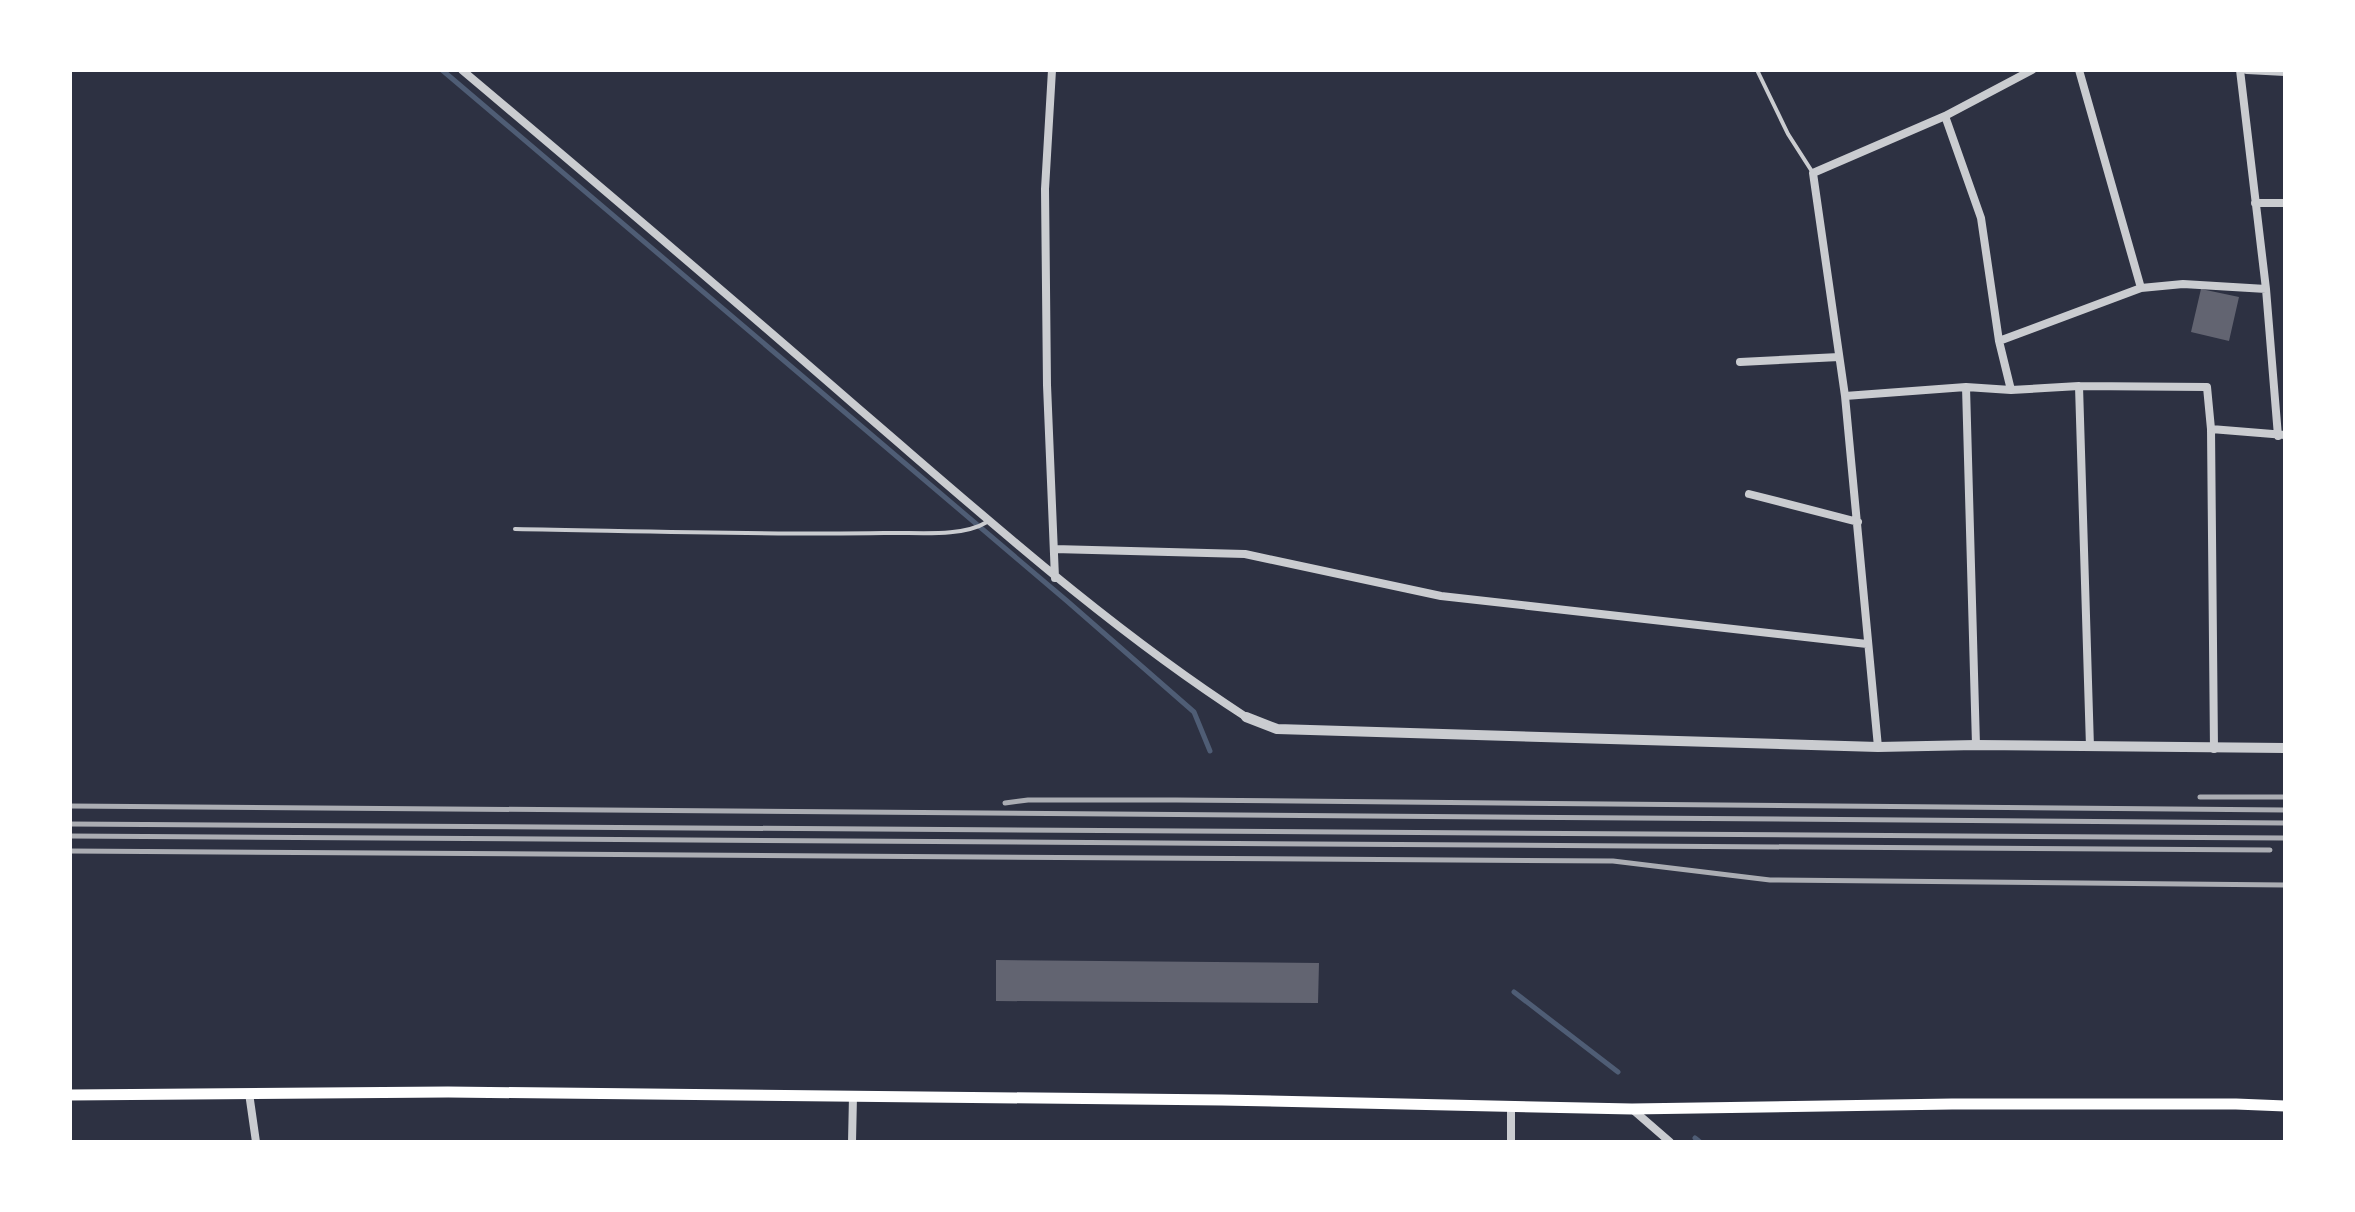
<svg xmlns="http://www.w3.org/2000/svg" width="2355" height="1212" font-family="Quicksand,sans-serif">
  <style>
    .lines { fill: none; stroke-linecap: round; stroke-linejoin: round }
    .stream { stroke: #4f5d75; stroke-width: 5 }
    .building { fill: #626471 }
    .service { stroke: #caccd0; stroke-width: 4 }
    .minor { stroke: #caccd0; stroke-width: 8 }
    .tertiary { stroke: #caccd0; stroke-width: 10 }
    .secondary { stroke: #fff; stroke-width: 11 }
    .rail { stroke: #abadb3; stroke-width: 5 }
  </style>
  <rect width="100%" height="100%" fill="#2d3142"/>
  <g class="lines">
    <path class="stream" d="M442,70L1067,601L1194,712L1210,751
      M1514,992L1618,1072
      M1695,1138L1700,1142"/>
  </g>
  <path class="building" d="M2201,289L2239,297L2229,341L2191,332Z
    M996,960L1319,963L1318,1003L996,1001Z"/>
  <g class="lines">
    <path class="service" d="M1757,70L1788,134L1813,173
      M515,529C638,531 761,535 884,533C915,532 961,538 987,522"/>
    <path class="minor" d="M462,70C595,182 727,294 858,408C984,516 1107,627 1246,717
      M1052,70L1045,189L1047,385L1055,578
      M2079,70L2141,288
      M2240,70L2266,289L2278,436
      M2247,70L2285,72
      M1945,116L1981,218L1999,341L2011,390
      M2255,203H2285
      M1999,341L2141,288L2183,284L2266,289
      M1740,362L1839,357
      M2079,386L2090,747
      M1966,387L1976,745
      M1845,396L1966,387L2011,390L2079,386L2207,387L2211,429L2214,749
      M2211,429L2285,435
      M1749,494L1858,522
      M1054,549L1245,554L1441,596L1867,644
      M1878,747L1845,396L1813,173L1945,116L2032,70
      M249,1093L256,1142
      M1511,1107V1142
      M1632,1109L1670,1142
      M852,1142L853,1096"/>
    <path class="tertiary" d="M1246,717L1277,729L1878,747L1976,745L2285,748"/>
    <path class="secondary" d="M70,1095L448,1092L1222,1100L1632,1109L1952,1104H2236L2285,1106"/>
    <path class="rail" d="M2200,797H2285
      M1005,803L1028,800H1176L2285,810
      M70,806L2285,823
      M70,824L2285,838
      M70,836L2270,850
      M70,851L1613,861L1770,880L2285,885"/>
  </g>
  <rect width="2355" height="1212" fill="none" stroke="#ffffff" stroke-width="144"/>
</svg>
